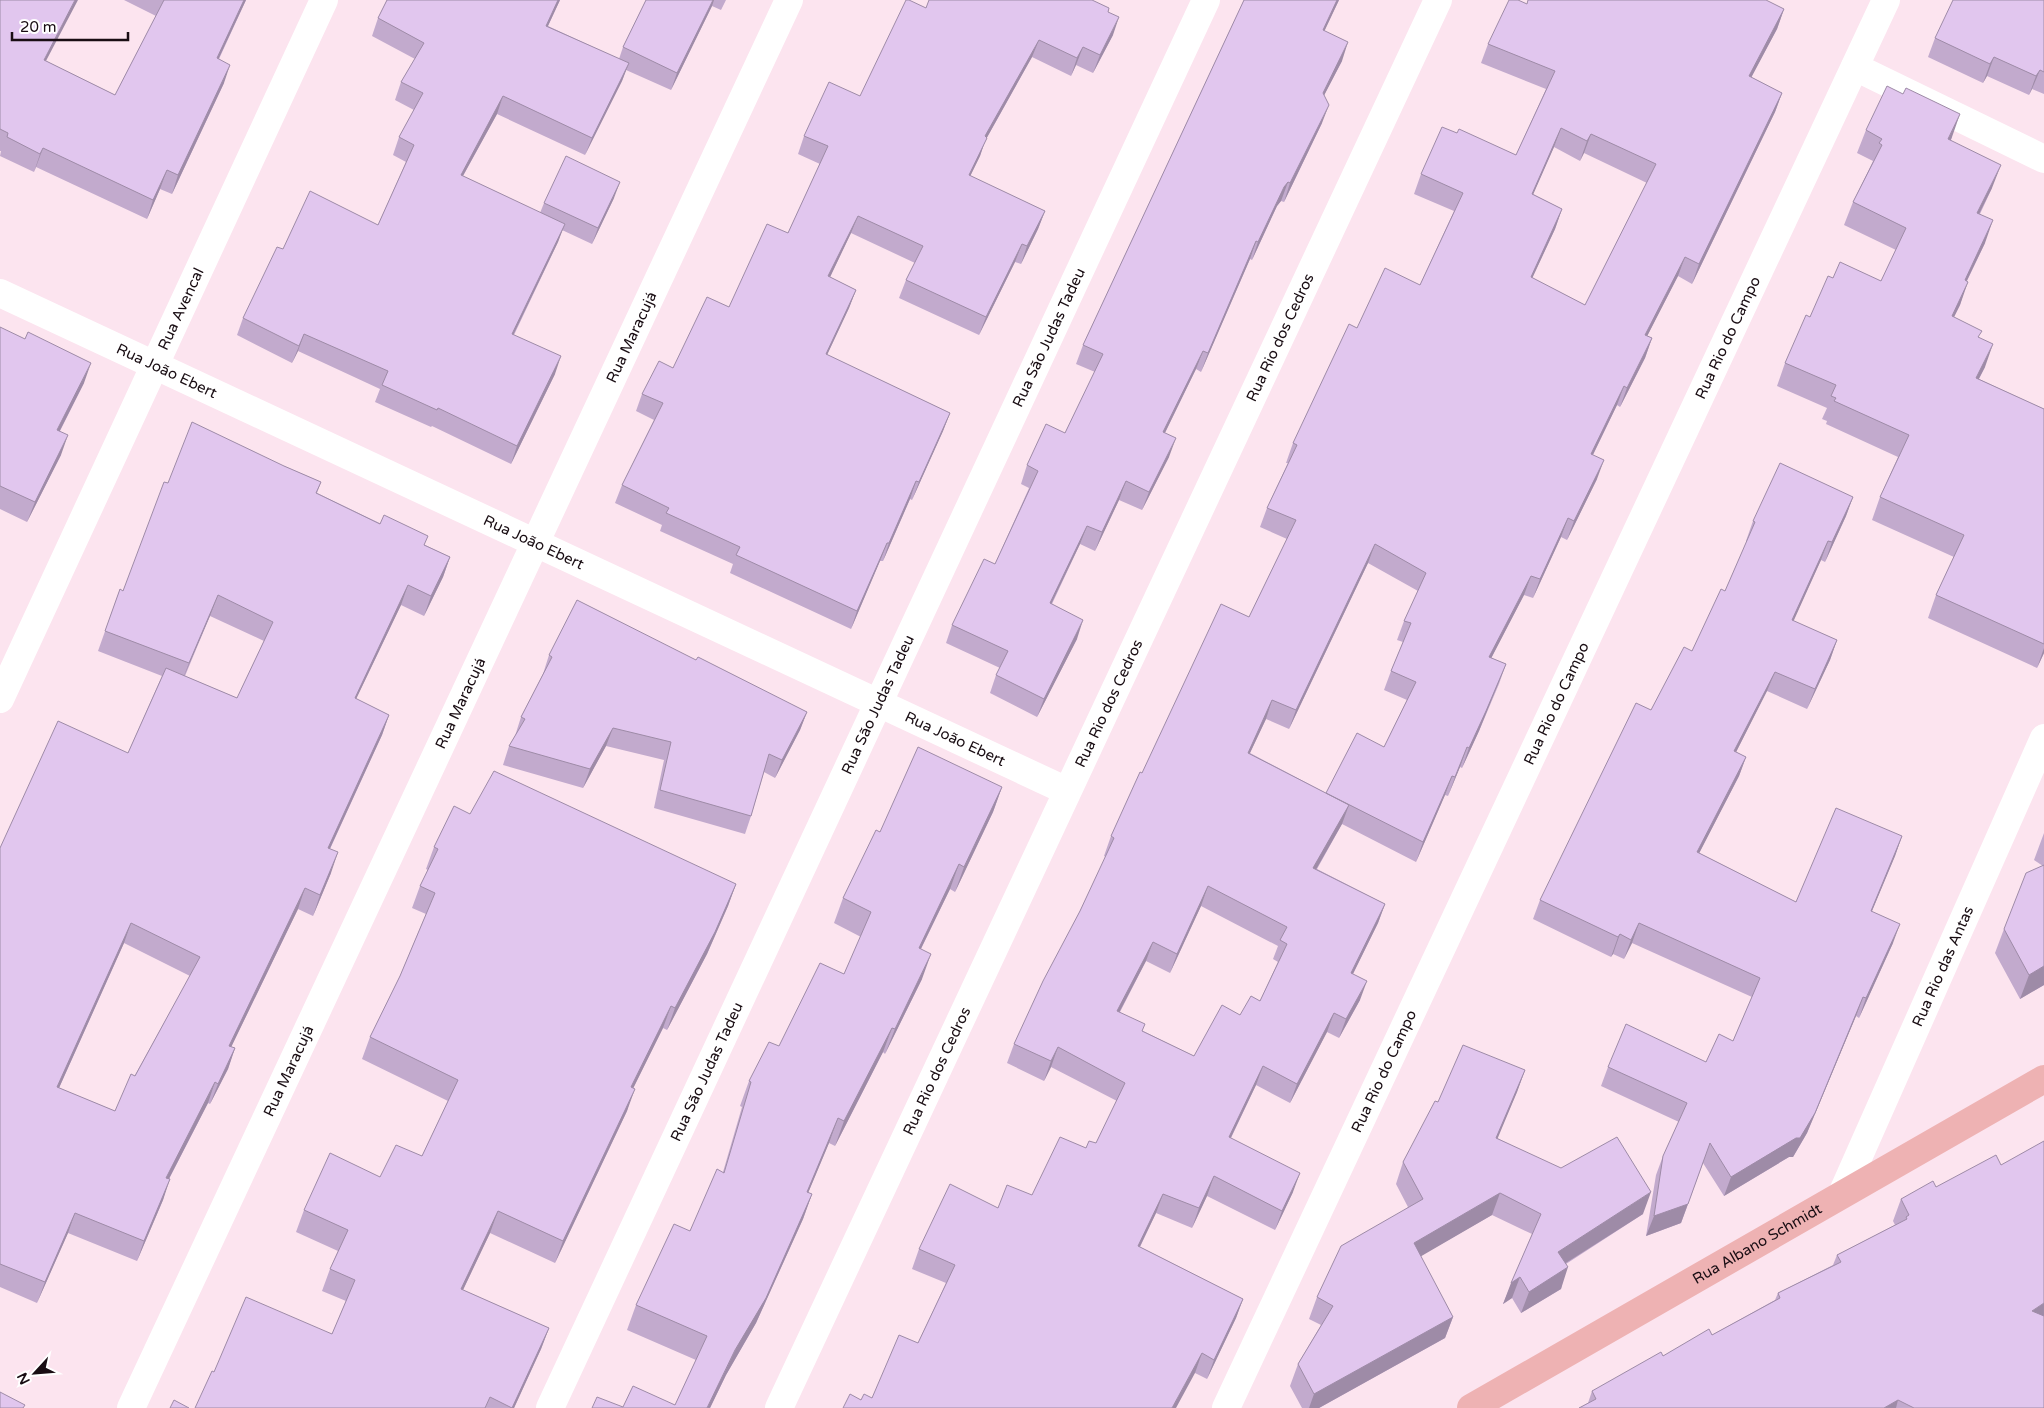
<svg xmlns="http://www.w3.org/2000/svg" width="2044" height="1408" font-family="'Varela Round',sans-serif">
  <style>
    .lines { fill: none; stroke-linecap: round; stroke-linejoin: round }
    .street { stroke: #fff; stroke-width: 28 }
    .primary { stroke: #eeb2b3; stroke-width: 28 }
    .wall { fill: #c2aacd; fill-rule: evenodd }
    .shaded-wall { fill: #9e8ba7 }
    .building { fill: #e1c6ee; stroke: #9e8ba7; fill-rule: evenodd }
    .labels { text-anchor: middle; stroke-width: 4; stroke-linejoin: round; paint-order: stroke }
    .street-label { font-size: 15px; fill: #190d13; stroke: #fff }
  </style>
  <rect width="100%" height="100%" fill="#fce4ef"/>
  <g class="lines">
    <g class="street">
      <path d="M1855,67L2044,159"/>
      <path id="s1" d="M0,293L1067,791"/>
      <path id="s2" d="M0,699L324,0"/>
      <path id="s3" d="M1842,1194L2044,738"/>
      <path id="s4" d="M131,1408L789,0"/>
      <path id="s5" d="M550,1408L1206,0"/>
      <path id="s6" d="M779,1408L1438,0"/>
      <path id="s7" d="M1226,1408L1886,0"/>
    </g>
    <path class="primary" id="s8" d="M1471,1408L2044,1079"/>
  </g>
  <path class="wall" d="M0,0L46,61L115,95L156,16L124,0H246L219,59L224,83L172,194L160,189L147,219L36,167L34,172L0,156L1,151H0Z
    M387,0H560L548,26L619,59L623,47L646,0H726L721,10L712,6L671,90L626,70L622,81L585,155L497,114L463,176L540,213L544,203L614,198L592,244L562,230L558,242L514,335L555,374L511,464L432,426L431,427L375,402L380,389L298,351L292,363L237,335L243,318L283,249L378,225L406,162L393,155L399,137L414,110L395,100L401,82L415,59L372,36L378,18Z
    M1244,0H1339L1324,31L1342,61L1324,95L1322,123L1284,202L1281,201L1277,206L1252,260L1250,259L1201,372L1196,369L1165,433L1169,457L1142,510L1119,500L1095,551L1080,544L1052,604L1077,639L1037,717L990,693L996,675L1000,668L946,643L952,625L995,564L1029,488L1021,484L1027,465L1065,433L1095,372L1076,364L1083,345Z
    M2044,0V94L2032,89L2029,95L1987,76L1983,83L1928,57L1935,38Z
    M1527,4L1784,9L1777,29L1751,77L1782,93L1775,112L1692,284L1678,276L1647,336L1652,338L1645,358L1620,407L1617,405L1593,455L1597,479L1567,540L1561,537L1533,598L1524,595L1491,658L1506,664L1499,684L1479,731L1462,768L1460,767L1448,796L1445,795L1416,862L1342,824L1317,869L1385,904L1378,923L1353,974L1360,1000L1339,1038L1327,1032L1290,1103L1256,1085L1231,1138L1293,1192L1275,1230L1207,1196L1192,1228L1156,1213L1140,1247L1243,1299L1236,1318L1207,1379L1195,1373L861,1400L872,1398L918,1343L946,1283L912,1269L919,1249L998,1208L1032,1195L1086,1148L1096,1143L1117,1101L1051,1067L1044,1081L1007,1063L1014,1044L1080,911L1106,857L1104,856L1111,836L1142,773L1249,617L1287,539L1260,527L1267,508L1288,463H1286L1293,443L1357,328L1420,285L1454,211L1414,194L1421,174L1457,133L1516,155L1546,89L1481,63L1488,44ZM1554,147L1580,161L1584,153L1647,183L1585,305L1532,278L1555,229L1562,209L1533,194ZM1368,563L1418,591L1404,621L1397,640L1403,642L1391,671L1384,690L1407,700L1384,747L1326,793L1250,753L1266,719L1289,729ZM1201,906L1278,946L1273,959L1278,962L1260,1001L1240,1015L1194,1056L1143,1031L1120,1012L1146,961L1170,973Z
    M926,8L1108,12L1113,35L1093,73L1076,65L1071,76L1032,57L985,141L980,156L970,176L1045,211L1038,229L1021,264L1015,262L979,335L899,298L906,280L915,263L851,233L830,277L856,290L849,308L827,355L950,413L943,431L912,500L910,499L883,561H880L851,629L730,573L733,564L660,531L662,525L615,503L622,485L654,420L636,411L642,394L673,368L729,307L788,233L820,164L798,154L804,136L860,96Z
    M1866,130L1952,137L1951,140L1992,188L1980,214L1985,243L1967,281L1960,305L1954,317L1980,338L1985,367L1979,379L2044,409V653L2037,668L1928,618L1936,595L1954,557L1872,520L1880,497L1898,457L1826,424L1827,421L1822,419L1827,408L1777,386L1785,363L1810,317L1833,278L1881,281L1896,250L1844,225L1853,202L1873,161L1857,153Z
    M0,327L84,383L60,431L61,455L27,522L0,509Z
    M284,466L321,482L317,493L450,557L443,577L424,616L401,605L356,699L389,715L382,735L330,849L331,873L313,916L298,909L231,1047L235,1048L228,1069L210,1104L208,1103L169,1179L163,1200L137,1261L68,1233L37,1303L0,1287V848L128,753L162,676L98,651L120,589L123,591L168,483ZM210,616L264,641L237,698L185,676ZM124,943L190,976L115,1111L59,1088Z
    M1853,497L1846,516L1825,562L1821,560L1793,621L1837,640L1830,660L1807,709L1767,691L1736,752L1746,757L1739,776L1699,853L1796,902L1902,836L1895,856L1872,911L1893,943L1859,1018L1856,1016L1807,1133L1793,1157H1789L1724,1196L1703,1163L1681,1223L1646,1236L1656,1175L1663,1156L1679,1122L1601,1086L1608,1067L1706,1062L1733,1041L1752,997L1632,943L1624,959L1613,954L1611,957L1533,919L1540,900L1651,710L1692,651L1725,591L1747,541H1746L1753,521Z
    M549,655L696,660L807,712L800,730L775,778L764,772L751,816L745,834L654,808L664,760L606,746L583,788L503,765L509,746L515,736L521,717L543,674Z
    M1002,787L993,812L955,892L950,889L921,949L922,979L885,1054L883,1052L835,1146L829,1143L808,1193L812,1194L803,1219L756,1323L726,1375L710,1408L623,1407L675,1405L696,1360L627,1330L636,1305L690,1231L723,1172L742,1107L740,1106L749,1081L844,974L861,937L834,923L843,898L880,832Z
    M470,814L736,884L728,906L707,954L667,1030L663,1028L633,1088L627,1111L555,1263L490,1233L463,1290L549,1328L541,1349L514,1408H195L214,1372L332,1334L346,1301L322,1291L330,1269L338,1251L296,1232L304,1210L380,1177L422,1156L448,1101L362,1059L370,1037L400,976L426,914L412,908L420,886L428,870L426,869L434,847Z
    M2044,833V985L2020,999L1995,953L2004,929L2043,866L2034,860Z
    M1525,1070L1517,1092L1497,1138L1643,1214L1566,1264L1561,1289L1521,1313L1512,1298L1503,1304L1532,1234L1492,1215L1420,1256L1453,1317L1445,1338L1319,1408H1302L1290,1386L1298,1364L1321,1325L1309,1319L1317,1297L1408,1207L1396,1184L1403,1162L1438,1102Z
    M2001,1165L2044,1408H1579L1588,1403L1592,1391L1663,1356L1712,1335L1775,1300L1778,1293L1833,1265L1837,1255L1895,1225L1893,1221L1901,1199Z"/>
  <path class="shaded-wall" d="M75,0H78L37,78L44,60Z
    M244,0H246L210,77L217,58Z
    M558,0H560L540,43L546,26Z
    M713,0H714L712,6L671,90L677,73Z
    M1337,0H1339L1316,49L1323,30Z
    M1784,9L1777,29L1742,95L1749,76Z
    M1119,17L1113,35L1093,73L1100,55Z
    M1039,40L1032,57L985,141L980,156L962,193L985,136Z
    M1348,42L1342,61L1316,111L1323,93Z
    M1083,47L1076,65L1071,76L1077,58Z
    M1994,57L1987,76L1983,83L1990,64Z
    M629,63L622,81L585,155L592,138Z
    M230,65L224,83L172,194L178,175Z
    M2040,70L2032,89L2029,95L2036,76Z
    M1782,93L1775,112L1692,284L1699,264Z
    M503,96L497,114L454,192L461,175Z
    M1329,105L1322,123L1284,202L1290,183Z
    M1960,114L1952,137L1940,163L1948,139Z
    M1561,128L1554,147L1525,213L1532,194Z
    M1591,134L1584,153L1580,161L1587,141Z
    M43,148L36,167L34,172L40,154Z
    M2001,165L1992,188L1968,236L1977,213Z
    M167,170L160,189L147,219L153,200Z
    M620,182L614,198L592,244L598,228Z
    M1288,182L1281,201L1277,206L1252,260L1258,242L1284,187Z
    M1562,209L1555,229L1524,296L1531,277Z
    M1045,211L1038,229L1021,264L1027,246Z
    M858,216L851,233L822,294L828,276Z
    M1993,220L1985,243L1956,303L1965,280Z
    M565,224L558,242L505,352L512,334Z
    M1256,241L1250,259L1201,372L1208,353Z
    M1022,244L1015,262L979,335L986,317Z
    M1685,257L1678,276L1638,354L1645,335Z
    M1968,282L1960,305L1943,339L1952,316Z
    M856,290L849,308L819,372L826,354Z
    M304,334L298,351L292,363L299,346Z
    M1652,338L1645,358L1620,407L1627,388Z
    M1993,344L1985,367L1967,401L1976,378Z
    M1203,351L1196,369L1156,451L1163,432Z
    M561,356L555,374L511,464L517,446Z
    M91,363L84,383L50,450L57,430Z
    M1624,386L1617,405L1584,473L1591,454Z
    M950,413L943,431L912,500L919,482Z
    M68,435L61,455L27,522L35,502Z
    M1176,438L1169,457L1142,510L1149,492Z
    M1604,460L1597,479L1567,540L1574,521Z
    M916,481L910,499L883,561L889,543Z
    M1126,481L1119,500L1095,551L1102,532Z
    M1853,497L1846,516L1825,562L1832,542Z
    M1568,518L1561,537L1533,598L1540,579Z
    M1087,526L1080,544L1043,621L1050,603Z
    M1828,541L1821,560L1785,640L1792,620Z
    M887,543L880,561L851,629L857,611Z
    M1375,544L1368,563L1289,729L1296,710Z
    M450,557L443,577L424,616L431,596Z
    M1531,576L1524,595L1482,676L1489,657Z
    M408,585L401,605L347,718L355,698Z
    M218,595L210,616L181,683L189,663Z
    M1083,620L1077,639L1037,717L1044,699Z
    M1837,640L1830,660L1807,709L1815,689Z
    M2044,648V653L2037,668Z
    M1506,664L1479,731L1462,768L1469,748Z
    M1775,672L1767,691L1727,770L1734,751Z
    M1272,700L1266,719L1241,772L1248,753Z
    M807,712L800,730L775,778L782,760Z
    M389,715L382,735L321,868L328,848Z
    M613,728L606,746L583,788L590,769Z
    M1467,747L1460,767L1448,796L1455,777Z
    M1746,757L1739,776L1690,871L1697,852Z
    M1452,776L1445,795L1416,862L1423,842Z
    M1002,787L993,812L955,892L964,867Z
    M1349,805L1342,824L1306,887L1313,868Z
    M1902,836L1895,856L1864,930L1871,911Z
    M338,852L331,873L313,916L320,895Z
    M959,864L950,889L909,973L919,948Z
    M736,884L728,906L707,954L667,1030L675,1008Z
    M1208,886L1201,906L1170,973L1177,954Z
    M305,888L298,909L222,1066L229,1046Z
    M1385,904L1378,923L1344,992L1351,973Z
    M131,923L124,943L50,1108L57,1087Z
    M1639,923L1632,943L1624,959L1631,940Z
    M1900,924L1893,943L1859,1018L1866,998Z
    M1620,934L1613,954L1611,957L1618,937Z
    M1153,942L1146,961L1110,1030L1117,1011Z
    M931,954L922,979L885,1054L895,1029Z
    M2044,966V985L2020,999L2029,975Z
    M1367,981L1360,1000L1339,1038L1346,1019Z
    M1863,997L1856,1016L1807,1133L1793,1157H1789L1724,1196L1731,1177Z
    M671,1006L663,1028L623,1109L631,1087Z
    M1334,1013L1327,1032L1290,1103L1297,1084Z
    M892,1028L883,1052L835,1146L844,1121Z
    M1058,1047L1051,1067L1044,1081L1051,1061Z
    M235,1048L228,1069L210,1104L218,1084Z
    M1263,1066L1256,1085L1222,1156L1229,1137Z
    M1525,1070L1517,1092L1489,1159L1496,1138Z
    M215,1082L208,1103L159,1198L166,1178Z
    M635,1089L627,1111L555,1263L563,1241Z
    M838,1118L829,1143L798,1217L807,1192Z
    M1300,1173L1293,1192L1275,1230L1282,1211Z
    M1214,1176L1207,1196L1192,1228L1199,1208Z
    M170,1179L163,1200L137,1261L144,1241Z
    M1651,1192L1643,1214L1550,1273L1558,1252Z
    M1500,1193L1492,1215L1406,1265L1414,1243Z
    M812,1194L803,1219L756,1323L726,1375L710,1408H707Z
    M1163,1194L1156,1213L1131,1265L1138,1246Z
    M1688,1204L1681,1223L1646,1236L1654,1216Z
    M498,1211L490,1233L453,1311L461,1289Z
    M75,1213L68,1233L37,1303L45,1282Z
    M1568,1267L1561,1289L1521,1313L1529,1292Z
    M1520,1277L1512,1298L1503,1304L1511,1283Z
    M1243,1299L1236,1318L1207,1379L1214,1360Z
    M2044,1303V1319L2032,1311Z
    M1453,1317L1445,1338L1319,1408H1309L1314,1394Z
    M549,1328L541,1349L514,1408H512Z
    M1202,1353L1195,1373L1176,1408H1172Z
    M1898,1400L1896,1408H1884Z"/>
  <path class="building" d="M0,0H75L44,60L115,95L164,0H244L217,58L230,65L178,175L167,170L153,200L43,148L40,154L7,137L8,133L0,129Z
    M387,0H558L546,26L629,63L592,138L503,96L461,175L565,224L512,334L561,356L517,446L438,408L437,410L382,385L388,371L304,334L299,346L243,318L277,247L283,249L310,191L378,225L414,145L399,137L423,93L401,82L424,43L378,18Z
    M646,0H713L677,73L623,47Z
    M906,0H909L926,8L929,0H1092L1109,8L1108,12L1119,17L1100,55L1083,47L1077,58L1039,40L985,136L987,138L969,175L1045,211L1027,246L1022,244L986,317L906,280L923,246L858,216L828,276L856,290L826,354L950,413L919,482L916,481L889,543H887L857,611L736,555L740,547L666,513L669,508L622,485L663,403L642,394L659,361L673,368L707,297L729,307L767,224L788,233L828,146L804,136L829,82L860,96Z
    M1244,0H1337L1323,30L1348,42L1323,93L1329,105L1290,183L1288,182L1284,187L1258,242L1256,241L1208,353L1203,351L1163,432L1176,438L1149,492L1126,481L1102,532L1087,526L1050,603L1083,620L1044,699L996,675L1008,651L952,625L984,559L995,564L1038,471L1027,465L1046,424L1065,433L1103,354L1083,345Z
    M1509,0H1518L1527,4L1528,0H1766L1784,9L1749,76L1782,93L1699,264L1685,257L1645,335L1652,338L1627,388L1624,386L1591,454L1604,460L1574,521L1568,518L1540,579L1531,576L1489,657L1506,664L1486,711L1469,748L1467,747L1455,777L1452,776L1423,842L1326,793L1357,733L1384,747L1416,682L1391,671L1411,623L1404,621L1426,573L1375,544L1296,710L1272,700L1248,753L1349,805L1313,868L1385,904L1351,973L1367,981L1346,1019L1334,1013L1297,1084L1263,1066L1229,1137L1300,1173L1282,1211L1214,1176L1199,1208L1163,1194L1138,1246L1243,1299L1214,1360L1202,1353L1172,1408H843L850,1394L861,1400L864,1394L872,1398L899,1335L918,1343L955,1265L919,1249L950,1184L998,1208L1007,1185L1032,1195L1060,1137L1086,1148L1089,1141L1096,1143L1125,1083L1058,1047L1051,1061L1014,1044L1043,981L1080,911L1114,838L1111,836L1140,772L1142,773L1221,604L1249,617L1296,520L1267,508L1297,445L1293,443L1349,324L1357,328L1385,268L1420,285L1463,193L1421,174L1442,127L1457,133L1459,129L1516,155L1555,71L1488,44ZM1561,128L1587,141L1591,134L1656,164L1585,305L1531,277L1562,209L1532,194ZM1208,886L1287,927L1280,940L1287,944L1260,1001L1251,996L1240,1015L1222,1005L1194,1056L1142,1031L1145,1024L1117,1011L1153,942L1177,954Z
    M1953,0H2044V72L2040,70L2036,76L1994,57L1990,64L1935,38Z
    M1887,86L1903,94L1906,88L1960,114L1948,139L2001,165L1977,213L1993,220L1965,280L1968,282L1952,316L1982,331L1978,337L1993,344L1976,378L2044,409V644L1936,595L1964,535L1880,497L1909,435L1834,401L1836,398L1831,396L1836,385L1785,363L1806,315L1810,317L1828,276L1833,278L1840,262L1881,281L1906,228L1853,202L1882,145L1879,143L1882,139L1866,130Z
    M566,156L620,182L598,228L544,203Z
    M0,327L25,339L28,332L91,363L57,430L68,435L35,502L0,486Z
    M192,422L284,466L321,482L316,493L380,524L384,515L428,536L424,545L450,557L431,596L408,585L355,698L389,715L328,848L338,852L320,895L305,888L229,1046L235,1048L218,1084L215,1082L166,1178L170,1179L144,1241L75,1213L45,1282L0,1264V848L58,721L128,753L166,668L237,698L273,622L218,595L189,663L105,631L120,589L123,591L164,482L168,483ZM131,923L200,957L135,1076L131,1074L115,1111L57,1087Z
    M1780,463L1853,497L1832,542L1828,541L1792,620L1837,640L1815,689L1775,672L1734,751L1746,757L1697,852L1796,902L1836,808L1902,836L1871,911L1900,924L1866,998L1863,997L1815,1113L1800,1138H1796L1731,1177L1710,1143L1688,1204L1654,1216L1663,1156L1687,1103L1608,1067L1626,1024L1706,1062L1719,1034L1733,1041L1760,978L1639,923L1631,940L1620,934L1618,937L1540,900L1636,703L1651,710L1684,647L1692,651L1721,589L1725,591L1755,522L1753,521Z
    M577,600L696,660L698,657L807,712L782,760L769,754L751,816L660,790L671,742L613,728L590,769L509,746L525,719L521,717L552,657L549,655Z
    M918,747L1002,787L964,867L959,864L919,948L931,954L895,1029L892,1028L844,1121L838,1118L807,1192L812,1194L766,1298L735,1350L707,1408H592L597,1397L623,1407L633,1386L675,1405L707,1336L636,1305L674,1224L690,1231L717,1169L724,1173L751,1082L749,1081L769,1042L779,1046L820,963L844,974L871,912L843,898L876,830L880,832Z
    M494,771L736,884L715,932L675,1008L671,1006L631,1087L635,1089L563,1241L498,1211L461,1289L549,1328L512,1408L490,1397L485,1408H195L212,1371L214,1372L246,1297L332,1334L355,1280L330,1269L348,1230L304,1210L330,1153L380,1177L396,1145L422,1156L458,1080L370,1037L400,976L435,893L420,886L438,849L434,847L454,806L470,814Z
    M2044,865V966L2029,975L2004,929L2026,873Z
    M1463,1045L1525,1070L1496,1138L1561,1168L1617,1137L1651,1192L1558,1252L1568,1267L1529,1292L1520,1277L1511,1283L1541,1214L1500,1193L1414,1243L1453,1317L1314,1394L1298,1364L1333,1306L1317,1297L1341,1246L1423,1199L1403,1162L1435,1101L1438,1102Z
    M2044,1141V1303L2032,1311L2044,1316V1408H1914L1898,1400L1884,1408H1579L1596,1399L1592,1391L1661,1352L1663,1356L1709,1329L1712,1335L1780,1298L1778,1293L1841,1262L1837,1255L1907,1219L1906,1217L1909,1215L1901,1199L1933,1181L1936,1187L1996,1155L2001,1165Z
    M0,1392L25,1405L23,1408H0Z
    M174,1400L189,1408H170Z"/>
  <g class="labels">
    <g class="street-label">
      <text dy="5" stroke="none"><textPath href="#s2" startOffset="430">Rua Avencal</textPath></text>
      <text dy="5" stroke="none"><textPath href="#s4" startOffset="1182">Rua Maracujá</textPath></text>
      <text dy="5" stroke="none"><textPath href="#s5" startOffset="1181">Rua São Judas Tadeu</textPath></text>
      <text dy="5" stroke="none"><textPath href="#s6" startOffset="1182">Rua Rio dos Cedros</textPath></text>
      <text dy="5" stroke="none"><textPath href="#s7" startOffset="1182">Rua Rio do Campo</textPath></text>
      <text dy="5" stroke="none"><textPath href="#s1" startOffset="184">Rua João Ebert</textPath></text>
      <text dy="5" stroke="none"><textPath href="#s1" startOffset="589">Rua João Ebert</textPath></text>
      <text dy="5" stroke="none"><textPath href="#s4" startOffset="778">Rua Maracujá</textPath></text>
      <text dy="5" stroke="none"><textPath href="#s5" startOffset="776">Rua São Judas Tadeu</textPath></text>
      <text dy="5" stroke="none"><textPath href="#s6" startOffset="778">Rua Rio dos Cedros</textPath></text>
      <text dy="5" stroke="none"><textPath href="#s7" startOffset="778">Rua Rio do Campo</textPath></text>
      <text dy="5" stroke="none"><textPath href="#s1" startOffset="1054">Rua João Ebert</textPath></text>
      <text dy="5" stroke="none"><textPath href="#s3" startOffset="249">Rua Rio das Antas</textPath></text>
      <text dy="5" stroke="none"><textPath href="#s4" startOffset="372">Rua Maracujá</textPath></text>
      <text dy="5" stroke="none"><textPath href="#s5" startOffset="371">Rua São Judas Tadeu</textPath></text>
      <text dy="5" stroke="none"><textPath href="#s6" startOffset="372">Rua Rio dos Cedros</textPath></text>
      <text dy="5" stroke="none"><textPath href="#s7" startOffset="372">Rua Rio do Campo</textPath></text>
      <text dy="5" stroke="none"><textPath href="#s8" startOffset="330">Rua Albano Schmidt</textPath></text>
    </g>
  </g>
  <g transform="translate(35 1373) rotate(244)" stroke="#ffffff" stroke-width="4" paint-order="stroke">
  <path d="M0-4L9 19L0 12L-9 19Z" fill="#190d13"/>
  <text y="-8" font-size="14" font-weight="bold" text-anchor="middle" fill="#190d13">N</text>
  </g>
  <path d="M12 32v8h116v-8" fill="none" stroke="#190d13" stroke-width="2.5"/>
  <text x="20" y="32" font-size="15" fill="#190d13" stroke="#ffffff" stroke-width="4" paint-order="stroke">20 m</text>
</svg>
